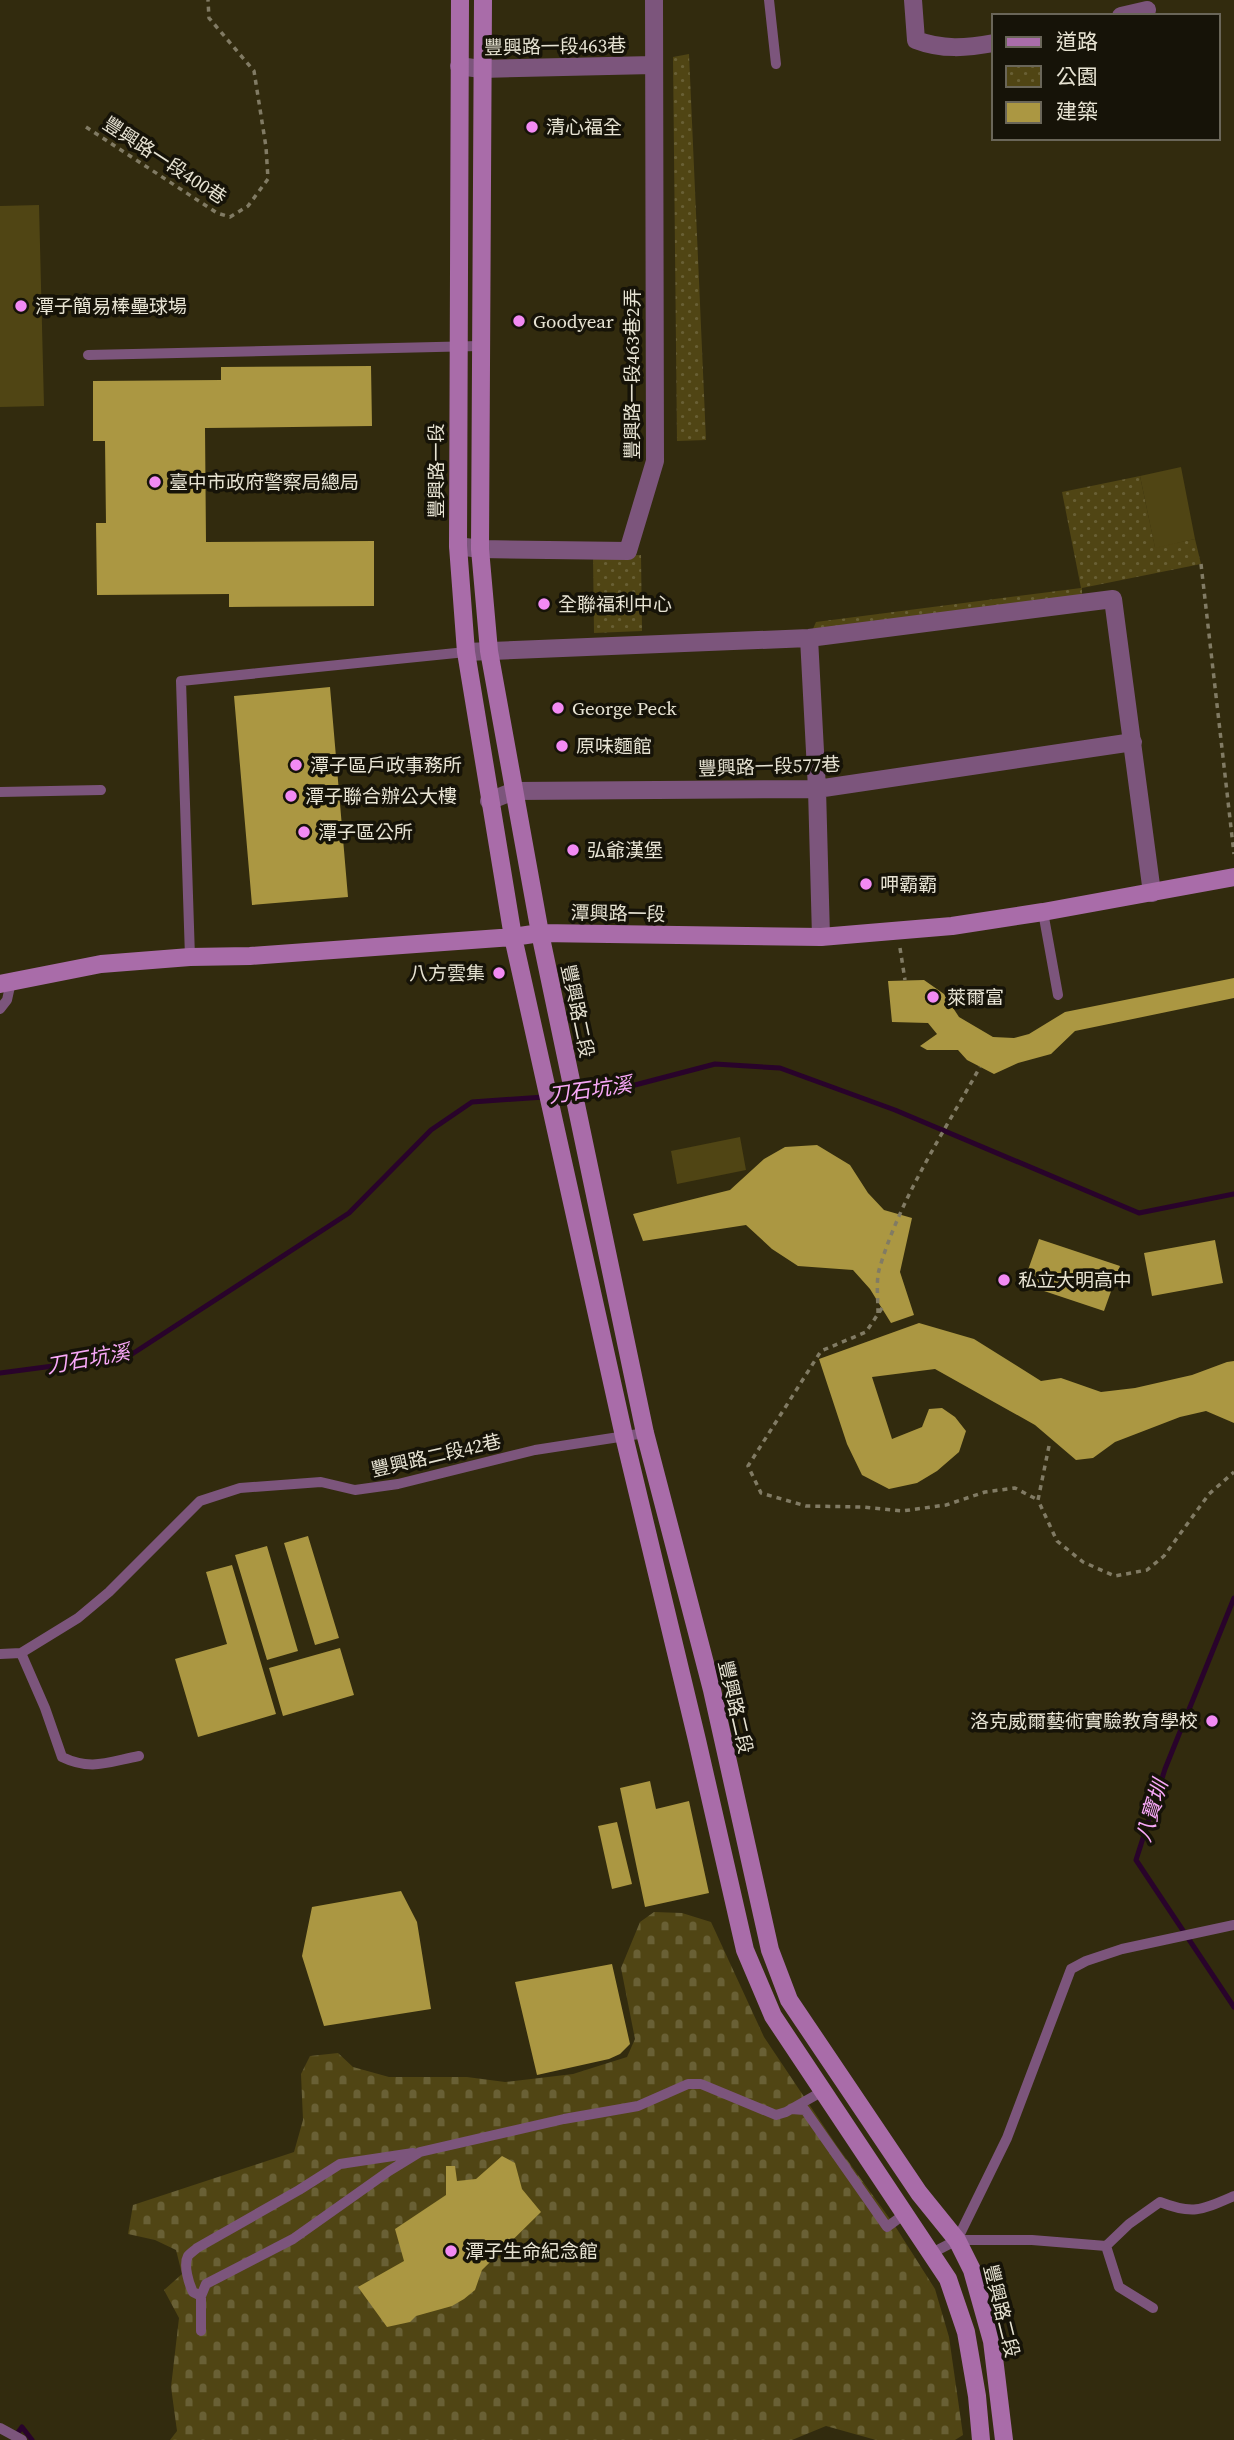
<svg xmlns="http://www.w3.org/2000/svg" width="1234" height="2440" font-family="'Source Serif 4','Noto Sans TC',serif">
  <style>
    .cemetery { fill: url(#cemetery-stones) }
    .park { fill: url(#park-dots) }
    .garden { fill: #504514 }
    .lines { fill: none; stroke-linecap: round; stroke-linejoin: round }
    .stream { stroke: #29032b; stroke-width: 5 }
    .building { fill: #ab9742 }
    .path { stroke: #817b64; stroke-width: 3.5; stroke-dasharray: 5 5; stroke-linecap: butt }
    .lane { stroke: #7c557c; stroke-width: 10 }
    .street { stroke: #7c557c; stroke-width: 18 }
    .secondary { stroke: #a96ca9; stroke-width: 18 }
    .poi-dot { fill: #f28af3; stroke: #161308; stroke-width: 2.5 }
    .labels { text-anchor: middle; stroke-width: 7; stroke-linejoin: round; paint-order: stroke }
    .street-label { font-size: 19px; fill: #e7e3d3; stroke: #161308 }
    .poi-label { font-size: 19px; fill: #e7e3d3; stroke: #161308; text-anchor: start }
    .water-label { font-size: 21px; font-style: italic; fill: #f8a8f8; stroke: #161308 }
  </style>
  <defs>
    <pattern id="cemetery-stones" width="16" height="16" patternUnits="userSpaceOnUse" patternTransform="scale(1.75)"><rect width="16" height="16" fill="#504514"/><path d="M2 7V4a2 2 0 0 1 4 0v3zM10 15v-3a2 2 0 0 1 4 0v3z" fill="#696035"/></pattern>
    <pattern id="park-dots" width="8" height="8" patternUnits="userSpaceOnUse" patternTransform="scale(1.75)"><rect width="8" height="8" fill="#504514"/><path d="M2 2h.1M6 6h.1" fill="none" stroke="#696035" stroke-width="1.8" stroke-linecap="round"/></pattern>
  </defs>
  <rect width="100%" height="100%" fill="#322b0e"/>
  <path class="cemetery" d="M654,1912L682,1913L711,1922L764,2037L837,2146L895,2226L935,2289L949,2337L963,2435L955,2440H876L826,2426L792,2440H170L177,2431L171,2387L179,2318L164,2290L182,2274L176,2250L155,2240L128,2234L133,2205L294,2152L303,2120L301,2074L310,2056L338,2053L353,2067L389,2077H467L505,2082L573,2074L627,2057L635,2039L621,1968L640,1922Z"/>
  <path class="park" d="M689,54L706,440L677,441L673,57Z
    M1140,476L1155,547L1195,539L1201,564L1082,588V603L809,638L816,622L1081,588L1062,492Z
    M641,555L642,631L594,633L593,556Z"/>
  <path class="garden" d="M39,205L44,406L0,407V206Z
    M1181,467L1195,539L1155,548L1140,476Z
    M740,1137L746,1170L677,1184L671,1151Z"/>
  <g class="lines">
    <path class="stream" d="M553,1096L612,1091L715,1064L780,1068L895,1110L1139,1213L1234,1194
      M0,1373L129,1356L349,1213L431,1130L472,1102L544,1097
      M1234,1598L1165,1769L1136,1860L1234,2007
      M14,2438L22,2427L32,2440"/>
  </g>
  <path class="building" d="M371,366L372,426L205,428L206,542L374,541V606L229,607V594L97,595L96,523H106L105,441H93V381L221,380V367Z
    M330,687L348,897L252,905L234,696Z
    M1234,978V998L1075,1031L1051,1054L1018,1063L994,1074L967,1060L958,1050H927L920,1046L937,1034L928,1023L892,1022L888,981L924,980L944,994L959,1017L993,1037L1014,1038L1029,1034L1065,1012Z
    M817,1145L850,1165L868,1193L884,1210L912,1218L900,1272L914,1315L891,1323L870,1289L853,1270L798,1266L772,1249L746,1225L643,1241L633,1214L730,1190L764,1159L785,1147Z
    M1039,1239L1120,1266L1104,1311L1023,1284Z
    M1215,1240L1223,1283L1152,1296L1144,1253Z
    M919,1323L974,1339L1041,1381L1061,1378L1101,1392L1135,1388L1192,1375L1227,1362L1234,1361V1423L1206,1411L1180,1417L1115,1442L1093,1458L1076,1460L1035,1425L935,1369L872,1377L892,1439L922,1427L929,1409L942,1408L955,1417L966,1431L959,1452L937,1471L917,1483L889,1489L862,1475L847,1444L819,1359Z
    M308,1536L339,1638L315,1645L284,1543Z
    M267,1546L298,1651L267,1660L235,1555Z
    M232,1565L276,1714L198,1737L175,1659L227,1644L206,1572Z
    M340,1648L354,1695L283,1716L269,1668Z
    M650,1781L656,1809L689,1801L709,1893L645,1907L620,1788Z
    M617,1822L632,1884L612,1889L598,1826Z
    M401,1891L417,1922L431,2009L324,2026L302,1956L312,1907Z
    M612,1964L630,2044L620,2054L609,2059L537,2075L515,1982Z
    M502,2156L515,2163L522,2189L541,2212L482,2270L475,2290L464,2299L452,2306L416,2316L410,2322L387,2327L358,2287L404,2261L395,2229L446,2195V2166H455L457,2181L476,2179Z"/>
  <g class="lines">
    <path class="path" d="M86,127L217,213L230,217L248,206L268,179L266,147L254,71L209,18L208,0
      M1201,564L1234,854
      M900,948L905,980
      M882,1308L866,1332L821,1351L748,1466L761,1493L806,1506L862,1507L902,1511L946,1505L985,1492L1015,1488L1038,1500
      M878,1313C878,1299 876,1282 879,1270C900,1198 944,1132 980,1067
      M1049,1446L1038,1500L1057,1541L1083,1562L1115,1576L1147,1570L1164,1556L1209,1494L1234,1472"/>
    <path class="lane" d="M769,0L776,64
      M88,355L479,346
      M0,792L101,790
      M1043,912L1058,995
      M190,957L181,681L466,652
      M0,1009L7,1000L11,982
      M21,1653L45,1708L62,1757C91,1771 108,1762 139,1756
      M0,1654L21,1653L78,1618L109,1592L200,1501L240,1488L321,1482L355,1490L398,1484L535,1450L645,1433
      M791,2109L805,2110L887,2227L906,2213
      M957,2240L1007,2138L1071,1969L1086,1961L1122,1949L1234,1925
      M1106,2246L1129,2224L1160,2202C1193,2215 1202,2210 1234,2196
      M932,2253L957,2240H1032L1106,2246L1119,2287L1153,2308
      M201,2296L193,2292C189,2284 183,2265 188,2256C189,2254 195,2250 197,2248L299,2190L340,2164L413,2153
      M201,2331V2296L206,2284L293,2239L389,2171L420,2152L564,2119L638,2106L688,2084H701L776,2115L786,2112L823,2091
      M0,2428L22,2440"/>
    <path class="street" d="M913,0L916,40C942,50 967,48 994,43
      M1121,16L1147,10
      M459,66L481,69L653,65
      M458,546L480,549L628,551L655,461L654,0
      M809,638L817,789L821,937
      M466,652L809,638L1113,599L1152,893
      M489,801L514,791L817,789L1133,742"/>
    <path class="secondary" d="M460,0L458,546L466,652L513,937L624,1436L697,1740L745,1950L773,2016L948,2279L966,2332L977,2396L981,2440
      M483,0L480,549L489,651L540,933L645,1433L712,1690L770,1950L789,2000L919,2193L957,2240L972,2270L992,2341L1004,2440
      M0,984L101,964L190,957L250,956L513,937L540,933L821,937L952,926L1043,912L1234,877"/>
  </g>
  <g class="poi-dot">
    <circle cx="532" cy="127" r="7"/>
    <circle cx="21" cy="306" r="7"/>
    <circle cx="519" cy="321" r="7"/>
    <circle cx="155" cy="482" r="7"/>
    <circle cx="544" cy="604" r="7"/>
    <circle cx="558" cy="708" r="7"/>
    <circle cx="562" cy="746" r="7"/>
    <circle cx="296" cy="765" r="7"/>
    <circle cx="291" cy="796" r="7"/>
    <circle cx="304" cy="832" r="7"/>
    <circle cx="573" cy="850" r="7"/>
    <circle cx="866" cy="884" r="7"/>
    <circle cx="499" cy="973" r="7"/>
    <circle cx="933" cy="997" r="7"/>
    <circle cx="1004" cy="1280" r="7"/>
    <circle cx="1212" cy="1721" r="7"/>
    <circle cx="451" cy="2251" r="7"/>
  </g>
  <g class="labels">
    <g class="street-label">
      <text transform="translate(555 46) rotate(-1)" y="7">豐興路一段463巷</text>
      <text transform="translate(165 160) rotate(33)" y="7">豐興路一段400巷</text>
      <text transform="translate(632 374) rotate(-90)" y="7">豐興路一段463巷2弄</text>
      <text transform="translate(436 471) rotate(-90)" y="7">豐興路一段</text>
      <text transform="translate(769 766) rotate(-2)" y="7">豐興路一段577巷</text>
      <text transform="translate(618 913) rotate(1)" y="7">潭興路一段</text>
      <text transform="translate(578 1011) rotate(78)" y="7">豐興路二段</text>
      <text transform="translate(436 1455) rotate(-13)" y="7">豐興路二段42巷</text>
      <text transform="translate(736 1707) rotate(77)" y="7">豐興路二段</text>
      <text transform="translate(1002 2311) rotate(76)" y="7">豐興路二段</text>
    </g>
    <g class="poi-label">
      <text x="546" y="134">清心福全</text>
      <text x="35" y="313">潭子簡易棒壘球場</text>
      <text x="533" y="328">Goodyear</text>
      <text x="169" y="489">臺中市政府警察局總局</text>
      <text x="558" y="611">全聯福利中心</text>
      <text x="572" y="715">George Peck</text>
      <text x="576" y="753">原味麵館</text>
      <text x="310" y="772">潭子區戶政事務所</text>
      <text x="305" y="803">潭子聯合辦公大樓</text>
      <text x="318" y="839">潭子區公所</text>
      <text x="587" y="857">弘爺漢堡</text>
      <text x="880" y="891">呷霸霸</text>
      <text x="485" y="980" text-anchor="end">八方雲集</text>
      <text x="947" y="1004">萊爾富</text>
      <text x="1018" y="1287">私立大明高中</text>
      <text x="1198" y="1728" text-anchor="end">洛克威爾藝術實驗教育學校</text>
      <text x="465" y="2258">潭子生命紀念館</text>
    </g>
    <g class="water-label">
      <text transform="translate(590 1090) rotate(-8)" y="7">刀石坑溪</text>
      <text transform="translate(88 1359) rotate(-10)" y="7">刀石坑溪</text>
      <text transform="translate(1152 1811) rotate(-73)" y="7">八寶圳</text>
    </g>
  </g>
  <rect x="992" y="14" width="228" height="126" fill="#161308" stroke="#6a6659" stroke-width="2"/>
  <rect x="1006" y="37" width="35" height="10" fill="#a96ca9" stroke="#6a6659" stroke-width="2"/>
  <text x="1056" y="49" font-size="21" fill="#e7e3d3">道路</text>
  <rect x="1006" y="66" width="35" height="21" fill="url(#park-dots)" stroke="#6a6659" stroke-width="2"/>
  <text x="1056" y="84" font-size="21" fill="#e7e3d3">公園</text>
  <rect x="1006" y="102" width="35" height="21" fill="#ab9742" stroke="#6a6659" stroke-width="2"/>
  <text x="1056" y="119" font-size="21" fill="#e7e3d3">建築</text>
</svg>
